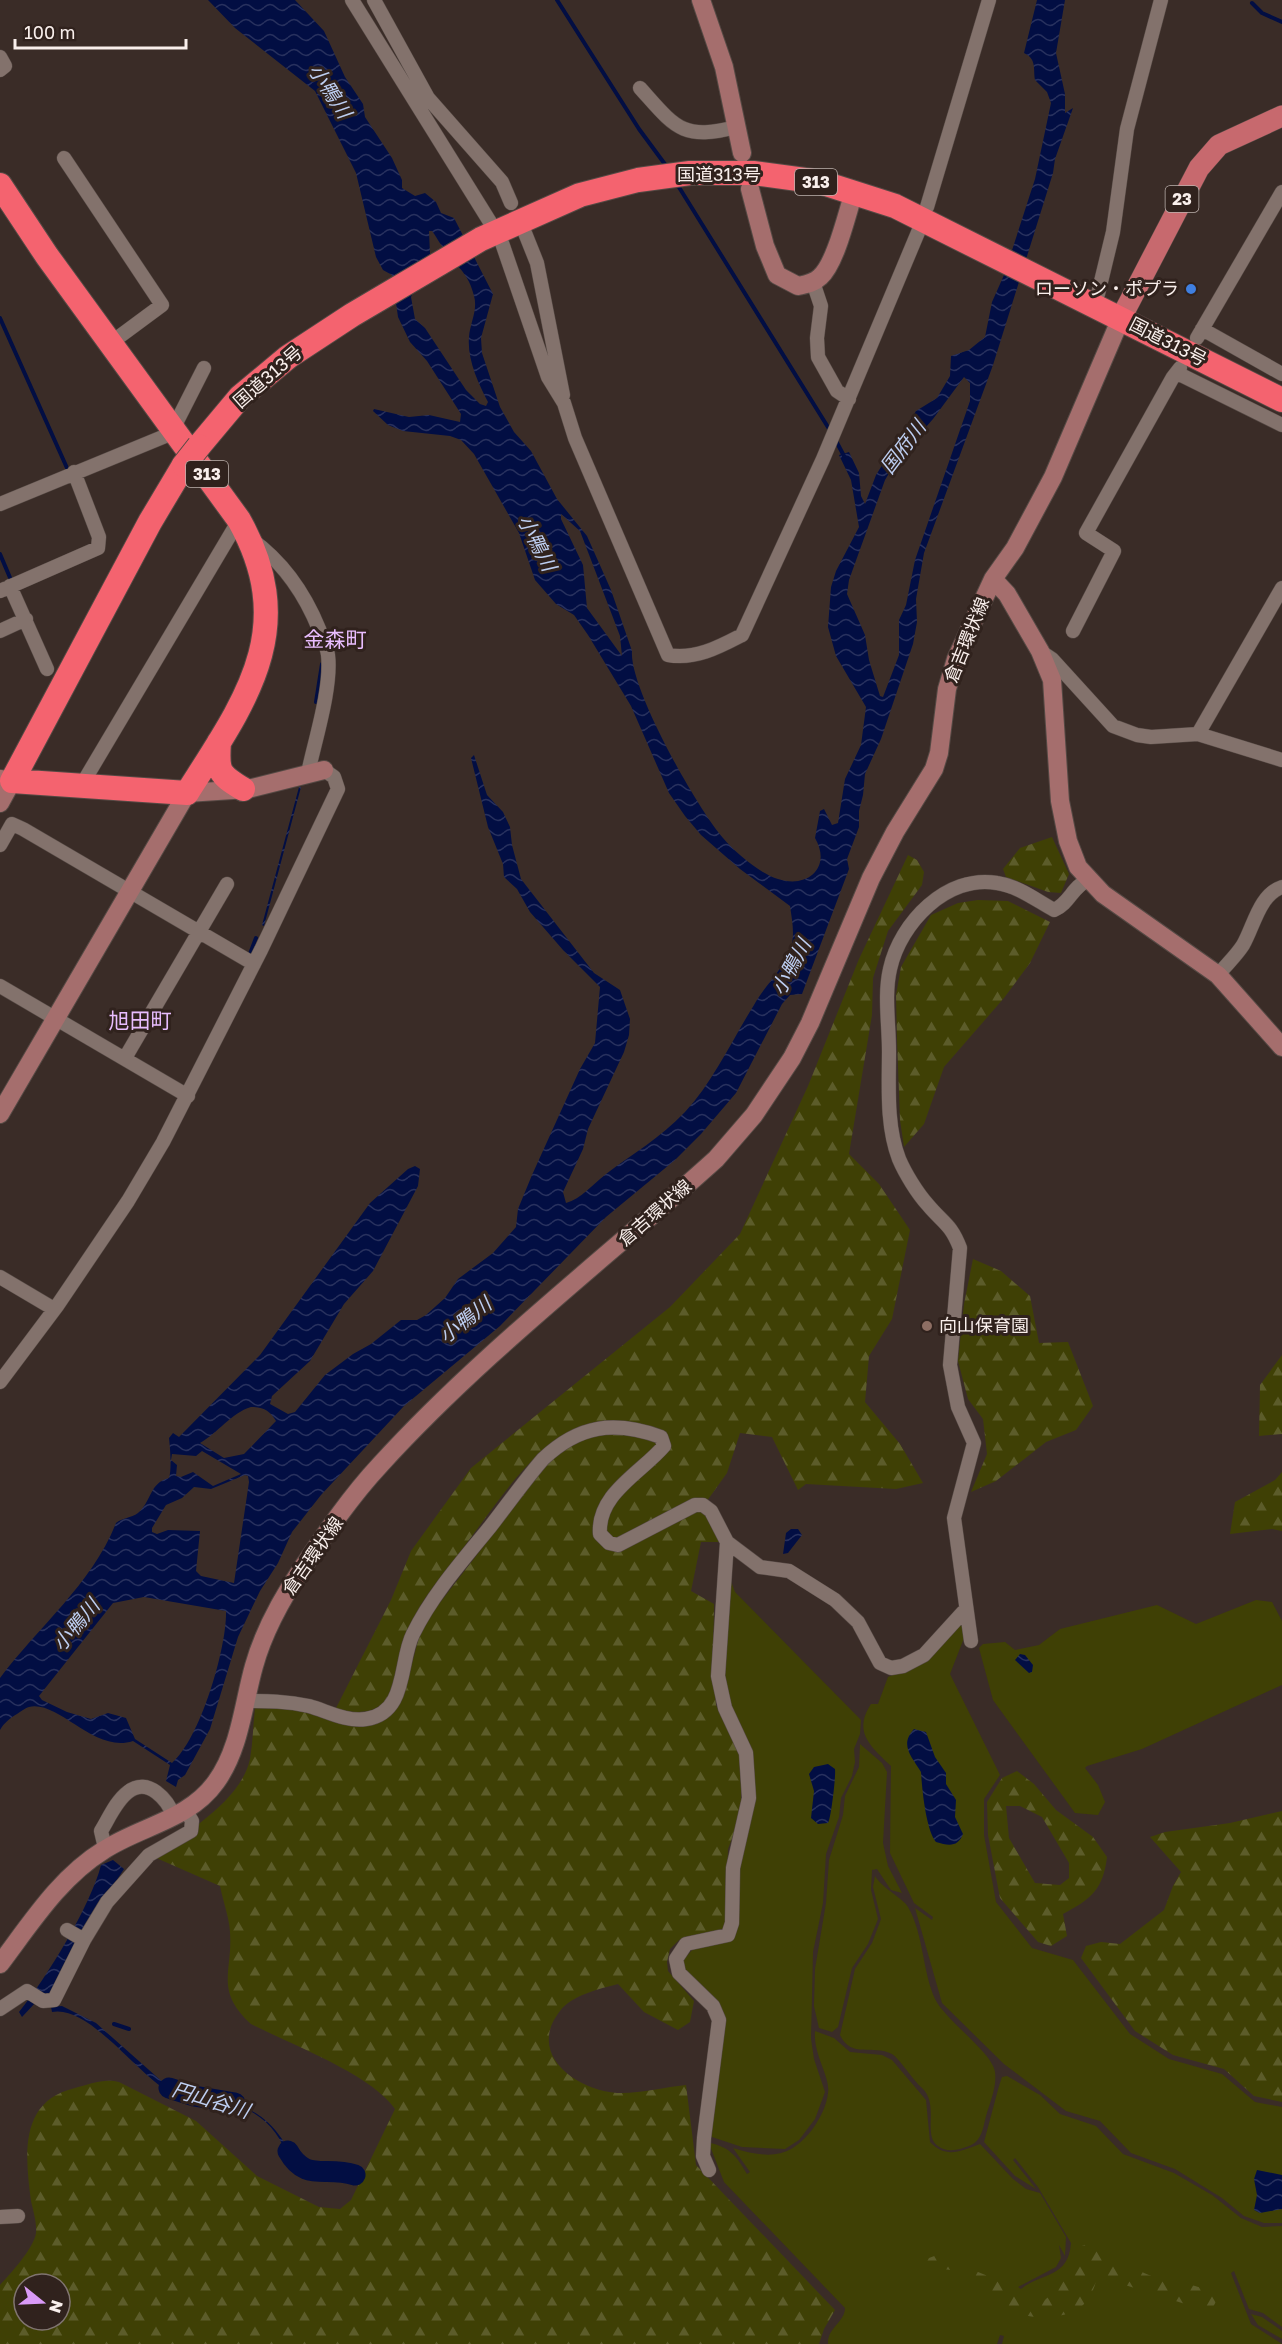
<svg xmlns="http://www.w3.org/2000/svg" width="1282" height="2344" font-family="'Golos Text','Noto Sans JP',sans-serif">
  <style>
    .green { fill: #3f4005 }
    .forest { fill: url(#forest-firs); fill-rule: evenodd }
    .water { fill: url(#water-waves); fill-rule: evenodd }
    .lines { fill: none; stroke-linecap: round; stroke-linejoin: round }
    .stream { stroke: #020e43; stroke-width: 4 }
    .river { stroke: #020e43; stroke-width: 21 }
    .street-casing { stroke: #554944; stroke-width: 15 }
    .secondary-casing { stroke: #554944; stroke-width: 20 }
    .primary-casing { stroke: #554944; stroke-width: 22 }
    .highway-casing { stroke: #554944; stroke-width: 26 }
    .street { stroke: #83726c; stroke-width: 14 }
    .secondary { stroke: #a56e6d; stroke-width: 18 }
    .primary { stroke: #c7696e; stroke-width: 21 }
    .highway { stroke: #f4636f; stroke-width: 24 }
    .highway-bridge-casing { stroke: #554944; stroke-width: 26; stroke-linecap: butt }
    .highway-bridge { stroke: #f4636f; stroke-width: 24 }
    .shop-dot { fill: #3f7fe0; stroke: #30221d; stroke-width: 2 }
    .education-dot { fill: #8d6e63; stroke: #30221d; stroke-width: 2 }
    .labels { text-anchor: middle; stroke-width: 6; stroke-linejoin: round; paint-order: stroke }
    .shield { fill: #30221d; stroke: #bdb2ae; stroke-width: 1.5 }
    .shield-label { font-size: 16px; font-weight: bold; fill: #f9efec }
    .street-label { font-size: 18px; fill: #f9efec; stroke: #30221d }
    .poi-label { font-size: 18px; fill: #f9efec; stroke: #30221d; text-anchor: end }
    .water-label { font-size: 20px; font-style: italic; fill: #bdcef1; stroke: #30221d }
    .quarter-label { font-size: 21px; fill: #e8bdfe; stroke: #30221d }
  </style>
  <defs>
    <pattern id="forest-firs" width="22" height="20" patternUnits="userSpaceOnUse" patternTransform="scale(1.5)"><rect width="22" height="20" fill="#3f4005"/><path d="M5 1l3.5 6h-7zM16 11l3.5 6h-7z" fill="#5c5c2a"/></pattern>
    <pattern id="water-waves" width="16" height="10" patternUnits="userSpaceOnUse" patternTransform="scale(1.5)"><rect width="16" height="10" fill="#020e43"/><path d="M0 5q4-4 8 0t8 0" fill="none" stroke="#28315e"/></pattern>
  </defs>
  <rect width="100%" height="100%" fill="#3a2c27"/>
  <path class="green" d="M731,1581L735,1592L861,1720L860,1734L854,1749L855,1762L852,1776L841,1798L839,1817L826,1854L823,1903L813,1952L811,2039L814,2059L825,2092L815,2119L799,2140L785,2149L742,2147L709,2136L722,2018L683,1966L684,1959L694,1948L737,1865L752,1749L732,1711L725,1677L724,1651Z
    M1256,1600L1272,1602L1282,1621V1685L1142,1749L1087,1766L1085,1768L1098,1785L1105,1802L1098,1815L1075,1813L993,1700L979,1648L983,1644L1005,1642L1015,1650L1039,1645L1060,1629L1157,1605L1196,1624Z
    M958,1624H962L964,1638L950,1674L1000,1775L984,1799V1835L996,1902L1032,1948L1073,1960L1130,2034L1169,2059L1222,2074L1255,2102L1282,2107V2223H1264L1244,2216L1222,2198L1175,2169L1131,2153L1100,2121L1066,2111L1004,2064L942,2003L915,1908L932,1920L933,1917L914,1903L890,1853L891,1766C872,1747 852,1733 871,1704H878L888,1677L899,1672Z
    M860,1744L882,1763L887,1772L883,1843L888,1866L902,1893L891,1890L877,1869L872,1870L871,1890L878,1919L868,1944L852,1968L838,2027L832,2032L819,2028L814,2006L815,1969L826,1903L829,1860L843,1815L845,1796L859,1767Z
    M875,1876C883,1889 903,1898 908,1907C924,1935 922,1970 935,1999C945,2020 993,2053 995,2072C997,2087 990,2102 986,2116C983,2128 982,2141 969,2146C959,2150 947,2153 938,2146C922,2135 940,2105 922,2088C913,2080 899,2058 892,2054C873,2044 851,2059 840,2035L855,1969L872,1943L881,1919L873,1887Z
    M815,2031L834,2038L850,2052L882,2055L892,2060L926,2100L930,2142C946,2159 961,2151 980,2144L1013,2179L1026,2189L1040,2193L1066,2237L1065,2256L1059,2245L1061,2258L1056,2267L1018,2287L1021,2289C1042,2272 1068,2279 1071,2243L1038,2187L1015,2158L1013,2160L1036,2189L1015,2176L984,2142L999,2086L1002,2077L1007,2076L1040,2095L1060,2114L1096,2126L1123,2154L1174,2173L1212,2195L1241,2218L1262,2227L1282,2226V2327L1263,2313L1249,2309L1234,2271L1231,2273L1251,2324L1282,2344H1002L1004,2336L1000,2335L997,2344H828C827,2328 845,2322 845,2308L724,2182L710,2146V2143C730,2147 737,2157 747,2174L750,2172L733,2148C769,2159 791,2159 814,2127C820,2118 827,2105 828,2093C831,2078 813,2055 815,2031Z
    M1251,2314L1262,2317L1282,2331V2339L1258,2325Z"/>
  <path class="forest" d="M1052,837L1069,874L1061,893L1048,892L1006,877L1003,869L1020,848Z
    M908,855L917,860L924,872L922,885L888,931L873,978L872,1015L849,1154L879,1184L910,1230L892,1319L869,1356L865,1402L900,1444L923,1483L896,1489L806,1484L798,1490L772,1437L740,1433L727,1473L704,1505L727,1542H701L691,1591L714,1604L713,1666L716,1705L739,1753L741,1787V1815L728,1849L725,1930L679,1940L670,1949L667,1962L668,1971L694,2001L690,2022L678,2030L644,2012L618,1984C599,1989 572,1995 560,2011C526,2054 576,2090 617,2093C639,2094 664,2087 686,2085L696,2165L835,2310L824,2329L819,2344H0V2285C11,2273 34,2248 36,2233C37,2223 33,2210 31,2201C25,2155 19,2101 75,2088C89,2084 105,2078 119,2082L196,2121L257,2176L319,2207L340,2209L351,2200L395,2109C371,2074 290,2044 251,2024C214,1990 233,1972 230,1932C229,1917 223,1901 220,1886L154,1857C186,1832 241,1801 250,1759C253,1742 253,1725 255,1708C294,1689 334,1738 374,1723L406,1686L422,1626L547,1464L583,1426C533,1443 494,1508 463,1548C447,1569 428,1591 415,1615C401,1641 406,1677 386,1700C372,1716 354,1712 335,1710L391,1600L411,1551L471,1468L670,1307L740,1234L808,1086L859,959ZM24,2284H60V2320H24Z
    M978,900L1008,901L1050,922L1030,963L1004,998L944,1067L924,1124L904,1147L900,1120L897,1039L896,995L901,967L931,915L958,903Z
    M973,1259L1001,1271L1030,1296L1039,1343L1068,1342L1093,1406L1076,1430L1046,1442L996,1481L971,1492L987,1454L983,1419L968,1399L958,1361L964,1304Z
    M1282,1355V1434L1259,1436L1260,1385Z
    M1282,1472V1531L1272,1529L1230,1534L1235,1502L1275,1480Z
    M1017,1771L1034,1784L1056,1810L1093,1837L1107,1857C1103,1890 1091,1899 1063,1914L1067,1936L1051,1946L1038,1942L1000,1898L988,1835L987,1802L1002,1778ZM1006,1806H1020L1042,1817L1069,1863V1878L1060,1885L1035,1883L1009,1838Z
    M1282,1811V2102L1254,2096L1224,2069L1173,2055L1135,2031L1081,1958L1086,1946L1101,1942L1120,1944L1164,1910L1173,1886L1181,1872L1150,1837L1165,1832L1230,1823Z
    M1087,2244C1111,2248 1126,2266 1149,2275C1171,2284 1200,2281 1218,2298L1213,2307L1201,2309L1106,2279L1096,2281C1092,2298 1081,2312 1063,2315C1004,2325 1009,2298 965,2275C954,2269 937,2268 924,2267L929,2258L937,2255L995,2279L1023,2304H1040L1059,2288L1079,2247Z"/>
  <path class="water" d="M208,0H295L324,31L345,77L363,104L365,117L392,158L402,180V188L415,196L425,193L436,202L441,213L454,218L493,294L481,338L482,353L500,407L514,432L531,451L557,499L587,536L611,590L632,651C629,688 697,808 723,838C736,853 759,873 778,879C808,889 832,867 815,838L820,811L824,809L832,825L838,823L845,779L861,745L866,707L836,656L828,627L831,587L836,571L859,527L851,480L839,455L849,452L859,473L861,496L865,504L876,475L916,411L937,398L950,376L951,356L969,350L985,337L992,302L1004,275L1035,179L1051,103L1047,92L1035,80C1033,69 1037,59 1024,53L1037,0H1065L1056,53L1065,94V113L1073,108L1055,159L1053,173L993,365L924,553L916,599L917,622L913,644L881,739L865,774L863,795L859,811V827L847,859L849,869L802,994L790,995L782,1004L736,1093L701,1134L675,1160L606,1217L500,1326L404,1406L321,1495L292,1532L278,1563L260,1591L238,1637L210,1729L185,1775L178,1780L176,1787L166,1781L170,1765L133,1741C94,1754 59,1700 29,1707C25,1708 20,1712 17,1714C10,1718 4,1723 0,1730V1678C38,1627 92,1584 116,1523C122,1518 131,1518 138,1513C152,1501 149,1483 169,1478C172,1469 170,1447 169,1438L173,1433L179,1437L260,1355L370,1203L408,1169L415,1166L420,1169L418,1186L373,1271L344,1304L310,1361L272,1396L270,1404L288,1414L295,1412L325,1375L353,1354L371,1344L401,1320H417L426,1315L445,1298L458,1279L493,1253L516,1227L518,1209L532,1175L580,1069L595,1043L600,987L563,950L530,912L517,889L504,877L503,864L488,827L471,758L474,755L487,795L503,812L510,827L512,845L521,879L594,973L620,990L630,1019L629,1035L624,1052L588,1129L583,1149L563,1192L566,1203C581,1199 593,1184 606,1174C634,1153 660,1138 685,1112C713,1082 732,1040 754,1005C765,985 784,969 791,947C795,934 792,920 790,906L740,869L701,835L685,816L669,793L631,706L588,635L574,615L556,604L535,580L519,533L474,454L461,440L450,436L403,431L388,425L373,411L374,409L409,417L429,415L460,422L461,414L427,361L410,342L398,317L392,275L383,270L376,257L356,173L315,91L235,28ZM429,231H432C436,236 438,241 442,246C454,266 468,270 474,296C478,310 470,323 469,337C467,359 478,383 488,402L486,406L480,404L466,390L425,328L415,319L411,297L430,254ZM964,377L970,383V401L915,560L906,605L899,620V655L883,697L880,696L869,660L865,635L847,594L849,580L885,480L897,460L933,419ZM561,514L580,531L620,636L622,656L587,608L583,565L561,519ZM251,1407C264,1407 270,1411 276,1421L244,1454L224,1458L200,1443C218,1433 231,1413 251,1407ZM202,1451L241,1474L213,1486L193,1472L181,1477L176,1476L177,1465L171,1460L172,1454L196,1456ZM245,1475L248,1476L249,1482L234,1583L201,1576L196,1571L200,1531L168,1530L157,1534L152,1532V1528L166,1505L182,1498L194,1487L211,1489ZM144,1597L226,1611C227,1648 200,1739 172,1763L135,1739L126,1718L108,1713L91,1719L67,1712L42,1700L39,1696L113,1603Z
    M299,787H301L264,926L262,925Z
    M791,1529H798L802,1535L788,1553L783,1554L786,1533Z
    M1020,1654L1025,1655L1033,1665L1032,1672L1029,1673L1015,1660Z
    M914,1729L926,1732L935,1757L946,1773V1784L956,1800L955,1817L963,1834C958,1847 949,1846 936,1842C926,1830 922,1789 921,1772C912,1757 899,1745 914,1729Z
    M828,1764L835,1769C836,1776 831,1819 828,1823L818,1824L811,1818L814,1791L809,1774L814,1767Z
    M113,1860L124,1869L74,1946L51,1992L36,2002L22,2017L19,2012C46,1979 91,1905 101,1865Z
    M62,2006L96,2023L166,2085L197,2094L196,2099C185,2096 174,2094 165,2089C134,2070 88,2005 52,2012L51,2007Z
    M206,2096C239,2103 262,2110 282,2139C290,2152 294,2162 307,2171L288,2160C281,2132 261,2112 233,2104C224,2102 211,2101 206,2096Z
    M1257,2170L1282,2175V2209L1260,2213L1254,2210L1257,2195L1254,2179Z"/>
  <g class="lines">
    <path class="stream" d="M557,0L639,129L667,167
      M1252,3L1262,13L1282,22
      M677,184L831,432
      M0,318L67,468
      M835,439L844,456
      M0,554L11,580
      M316,702L322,664
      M250,954L256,938
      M114,2024L129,2029"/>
    <path class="river" d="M169,2088L194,2096L235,2103
      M288,2151C306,2183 325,2165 355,2175"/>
    <defs>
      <path id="street" d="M352,0L490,222
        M374,0L428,98L502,182L511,203
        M0,57L5,66L0,70
        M640,88C675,127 682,141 736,127
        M64,158L162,305L112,342
        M927,207L989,0
        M525,233L537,263L563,395
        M501,240L548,377L564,403L575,438L668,655C695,660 719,647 742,635L823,459L919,230
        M813,282L821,306L817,338L818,357L837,391L849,399
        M1098,294L1113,232L1127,129L1161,0
        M1202,329L1282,374
        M1197,338L1282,192
        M1177,373L1282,425
        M173,429L204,368
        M0,504L175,432
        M251,539C283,562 304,592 319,629C322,637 327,646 328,655C332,687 315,740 308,773
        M10,586L47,669
        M0,591L98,548L99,537L74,472
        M0,631L26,619
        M1073,631L1114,551L1086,533L1173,377L1180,368
        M1040,651L1052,659L1113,726L1137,735L1151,737L1198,734L1282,760
        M1198,734L1282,588
        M81,786L239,520
        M0,845L12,824L23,829L254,964
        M1218,975C1226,965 1236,956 1243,945C1254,926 1259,895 1282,887
        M0,986L188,1096
        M125,1058L227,884
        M0,1277L54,1309
        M0,1382L57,1306L128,1201L163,1142L261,950L338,789L334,777L324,770
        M727,1542L760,1567L789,1571L835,1600L858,1622L880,1663L891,1668L903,1666L924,1655L965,1610
        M971,1641L954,1518L974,1443L958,1407L950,1365L960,1248C951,1224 943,1223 928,1205C917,1193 905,1173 899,1159C886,1125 889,1086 889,1051C889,1024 884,995 890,969C900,923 947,874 997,883C1018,886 1036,900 1054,910C1070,903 1072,887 1088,880
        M246,1701C267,1701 287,1701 309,1706C327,1711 346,1722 366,1719C408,1713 399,1661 413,1634C432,1595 463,1560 490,1527C508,1504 524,1481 543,1459C579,1425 614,1420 661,1437L664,1446C641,1473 597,1494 600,1534L609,1543L618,1545L695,1505H703L711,1511L727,1542L718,1676L725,1708L746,1753L749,1798L733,1868L732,1923L728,1935L686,1944L676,1959L679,1973L713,2006L719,2020L704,2138L703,2156L709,2170
        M105,1848L101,1831C109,1818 116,1801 128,1792C148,1776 168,1800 174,1817
        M67,1930L84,1940
        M0,2009L27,1991L43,2001L54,2000L84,1940L107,1902L149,1855L191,1831L192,1821L186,1811
        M0,2217L18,2216"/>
      <path id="secondary" d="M701,0L724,67L742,153
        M750,189L765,246L777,275L798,286C807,284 814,283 820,277C836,263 847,213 854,192
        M993,579L1007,594L1040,651L1052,680L1060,801L1068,841L1078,867L1103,894L1218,975L1282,1047
        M0,779L12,781L0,803
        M0,1114L187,793L248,789L324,770
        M0,1964C31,1923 60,1877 104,1850C141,1826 189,1820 216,1782C240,1749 243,1705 254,1666C264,1630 282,1598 303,1567C326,1533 351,1496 380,1465C482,1353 604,1260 716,1159L754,1115L792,1058L810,1023L871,878L895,832L934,769L939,753L947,689L956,659L993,579L1015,548L1053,477L1121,318"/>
      <path id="primary" d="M1121,318L1199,168L1219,145L1282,116"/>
      <path id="highway" d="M0,185L47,256L239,520C300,629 246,700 187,793L12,781L150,522L184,465
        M199,446L240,397L288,357L352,315L481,239L580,195L638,180L690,173H753L820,182L895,206L1282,400
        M219,742C217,771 218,774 243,789"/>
    </defs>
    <use href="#street" class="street-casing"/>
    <use href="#secondary" class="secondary-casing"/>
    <use href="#primary" class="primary-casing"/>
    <use href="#highway" class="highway-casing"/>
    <use href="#street" class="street"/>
    <use href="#secondary" class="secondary"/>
    <use href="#primary" class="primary"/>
    <use href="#highway" class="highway"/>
    <defs>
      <path id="highway-bridge" d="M184,465L199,446"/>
    </defs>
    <use href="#highway-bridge" class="highway-bridge-casing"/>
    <use href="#highway-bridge" class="highway-bridge"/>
  </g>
  <circle class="shop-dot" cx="1191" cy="289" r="6"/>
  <circle class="education-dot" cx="927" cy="1326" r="6"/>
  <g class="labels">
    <g class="shield">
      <rect x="795" y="169" width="42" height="26" rx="4.5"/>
      <rect x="1165.5" y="186" width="33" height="26" rx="4.5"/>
      <rect x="186" y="461" width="42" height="26" rx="4.5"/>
    </g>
    <g class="shield-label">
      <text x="816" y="188">313</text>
      <text x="1182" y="205">23</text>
      <text x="207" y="480">313</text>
    </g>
    <g class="street-label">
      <text x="719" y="181">国道313号</text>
      <text transform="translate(1168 342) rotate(27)" y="6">国道313号</text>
      <text transform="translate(268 377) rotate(-41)" y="6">国道313号</text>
      <text transform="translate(967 640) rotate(-68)" y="6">倉吉環状線</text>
      <text transform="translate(655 1213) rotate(-41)" y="6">倉吉環状線</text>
      <text transform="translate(313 1556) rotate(-55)" y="6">倉吉環状線</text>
    </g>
    <g class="poi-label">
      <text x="1179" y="295">ローソン・ポプラ</text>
      <text x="939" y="1332" text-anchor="start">向山保育園</text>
    </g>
    <g class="water-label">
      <text transform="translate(330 91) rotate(57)" y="7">小鴨川</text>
      <text transform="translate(903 447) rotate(-53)" y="7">国府川</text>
      <text transform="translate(537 543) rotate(63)" y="7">小鴨川</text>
      <text transform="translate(791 967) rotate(-62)" y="7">小鴨川</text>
      <text transform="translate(465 1320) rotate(-38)" y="7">小鴨川</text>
      <text transform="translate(76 1625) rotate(-50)" y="7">小鴨川</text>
      <text transform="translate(211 2100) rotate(17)" y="7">円山谷川</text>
    </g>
    <g class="quarter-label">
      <text x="335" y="647">金森町</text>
      <text x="140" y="1028">旭田町</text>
    </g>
  </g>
  <g transform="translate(42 2302) rotate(108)"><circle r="28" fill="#30221d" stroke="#807470" stroke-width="1.5"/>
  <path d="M0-4.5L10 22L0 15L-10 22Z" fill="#d99af7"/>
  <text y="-9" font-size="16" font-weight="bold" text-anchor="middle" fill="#f9efec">N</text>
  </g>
  <path d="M15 39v9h171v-9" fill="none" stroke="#f9efec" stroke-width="3"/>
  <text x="24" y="39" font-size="18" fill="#f9efec" stroke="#30221d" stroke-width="4.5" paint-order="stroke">100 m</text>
</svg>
